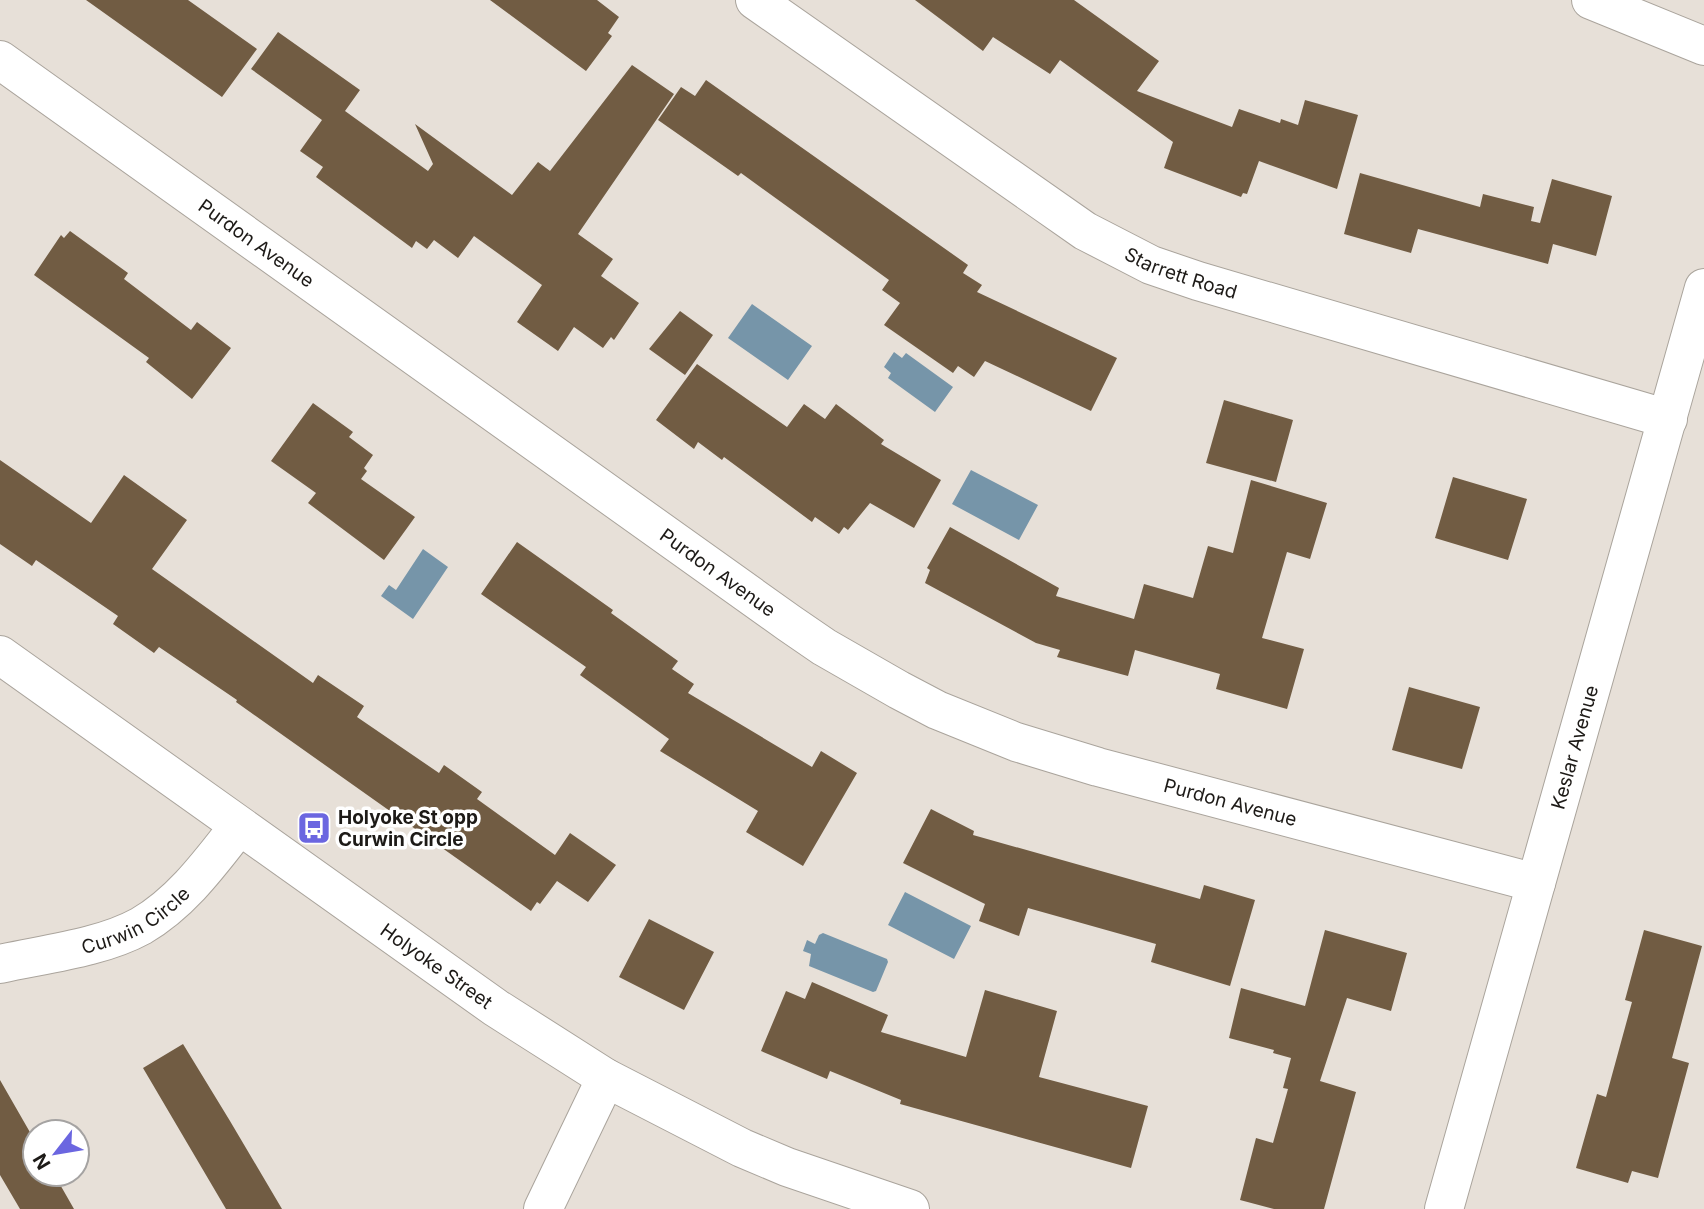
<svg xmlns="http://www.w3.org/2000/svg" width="1704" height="1209" font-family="Inter,sans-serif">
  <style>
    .water { fill: #7695a9 }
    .building { fill: #715c43 }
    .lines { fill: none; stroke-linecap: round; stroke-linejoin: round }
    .minor-casing { stroke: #aaa49c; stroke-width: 40 }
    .tertiary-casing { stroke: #aaa49c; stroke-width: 40 }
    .secondary-casing { stroke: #aaa49c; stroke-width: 40 }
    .minor { stroke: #fff; stroke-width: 38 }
    .tertiary { stroke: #fff; stroke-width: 38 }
    .secondary { stroke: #fff; stroke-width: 38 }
    .labels { text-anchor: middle; stroke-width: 7; stroke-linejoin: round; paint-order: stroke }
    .street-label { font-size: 19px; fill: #1d1a17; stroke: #fff }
    .poi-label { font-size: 19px; font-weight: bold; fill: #1d1a17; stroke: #fff; text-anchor: start }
  </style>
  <rect width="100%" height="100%" fill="#e7e0d8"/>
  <path class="water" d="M752,304L812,346L788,380L728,338Z
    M894,352L902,358L906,353L953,387L935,412L888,378L891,373L884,367Z
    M971,470L1038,505L1019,540L952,504Z
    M423,549L448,567L413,619L381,596L389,585L396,590Z
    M905,892L971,926L954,959L888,925Z
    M823,933L887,959L888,962L876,991L873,992L809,966L811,954L803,951L807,940L815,944L819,935Z"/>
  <path class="building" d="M86,0H188L257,49L222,97Z
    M490,0H597L619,17L608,33L612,36L586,71Z
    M915,0H1074L1159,61L1137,91L1232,127L1239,109L1280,123L1281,119L1298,125L1305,100L1358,115L1337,189L1259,161L1247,194L1243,193L1241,197L1164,168L1173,142L1060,60L1050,74L993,37L983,51Z
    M278,32L360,90L345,111L428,171L433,164L415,124L512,195L538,162L550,171L632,65L674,94L578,234L613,259L601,276L639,303L614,340L611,337L603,348L574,327L558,351L517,322L542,285L474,236L458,258L434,240L427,249L416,241L412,248L316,177L323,167L300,151L322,120L251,69Z
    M706,80L968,265L963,273L982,285L977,292L1117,358L1091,411L985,361L974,377L958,366L953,373L884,325L900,303L882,290L889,280L741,173L738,176L658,120L681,87L695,96Z
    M1360,173L1480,207L1483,194L1534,207L1531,221L1540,223L1552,179L1612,196L1596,256L1553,244L1548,264L1418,229L1411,253L1344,234Z
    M70,231L128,273L124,279L191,330L197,322L231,348L192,399L146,362L149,358L34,275L61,235L64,238Z
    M680,311L713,335L685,375L649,349Z
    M697,364L787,427L804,404L825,419L836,404L884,440L881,444L941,480L914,528L870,503L848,530L844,527L839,534L815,517L812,522L724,457L722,460L698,442L694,449L656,420Z
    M1224,400L1293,420L1276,482L1206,463Z
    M313,403L353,432L349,437L373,455L364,468L367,471L361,479L415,517L384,560L308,503L316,493L271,461Z
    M0,460L91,523L124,475L187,520L152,569L313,683L318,675L364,706L357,717L439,773L444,765L482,792L477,799L555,855L570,833L616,865L588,902L557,881L540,904L537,902L531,911L236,702L237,700L159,647L154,653L113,624L118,616L36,560L32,566L0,544Z
    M1453,477L1527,499L1508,560L1435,538Z
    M1251,480L1327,503L1310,559L1287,552L1262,638L1304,649L1287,709L1216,689L1220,674L1135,650L1128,676L1057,657L1060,650L1036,643L925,583L930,570L927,568L950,527L1059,588L1056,596L1134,619L1144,584L1193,598L1208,546L1233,553Z
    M517,542L613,610L611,613L678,661L672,669L694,684L688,693L812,767L821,751L857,773L803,866L746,832L758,811L660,751L669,739L580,675L586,667L481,594Z
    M1409,687L1480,707L1462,769L1392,750Z
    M931,809L974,831L973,835L1200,899L1204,885L1255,900L1230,986L1151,962L1156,944L1028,908L1019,936L979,921L985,904L903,863Z
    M649,919L714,952L684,1010L619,977Z
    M1325,930L1407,953L1391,1011L1347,998L1320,1081L1356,1092L1324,1209H1274L1240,1200L1256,1138L1273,1143L1288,1089L1283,1088L1291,1058L1273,1053L1274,1050L1229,1038L1241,988L1305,1006Z
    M1644,930L1702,946L1672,1058L1689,1063L1658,1178L1632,1171L1628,1183L1576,1168L1597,1094L1606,1097L1632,1002L1625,1000Z
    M812,982L888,1015L881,1032L966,1057L985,990L1057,1011L1039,1077L1148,1106L1131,1168L900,1104L901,1100L830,1071L827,1079L761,1051L786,991L805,999Z
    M183,1044L230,1121L282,1209H226L143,1068Z
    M0,1080L35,1141V1174H54L74,1209H20L0,1175Z"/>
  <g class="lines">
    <defs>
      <g id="minor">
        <path id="s1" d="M755,0L1085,231L1151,265L1198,281L1668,419"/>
        <path d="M1591,0L1704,46"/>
        <path id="s2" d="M0,60L789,623L824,647L899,690L937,710L1016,742L1098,767L1536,883"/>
        <path id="s3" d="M0,964C45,954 101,948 141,926C182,902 210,863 239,826"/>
        <path d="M543,1209L606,1078"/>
      </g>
      <g id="tertiary">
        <path id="s4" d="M1444,1209L1704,288"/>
      </g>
      <g id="secondary">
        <path id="s5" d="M0,655L496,1008L606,1078L742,1148L787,1167L910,1209"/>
      </g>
    </defs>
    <use href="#minor" class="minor-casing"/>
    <use href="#tertiary" class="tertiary-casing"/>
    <use href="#secondary" class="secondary-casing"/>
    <use href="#minor" class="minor"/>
    <use href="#tertiary" class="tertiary"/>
    <use href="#secondary" class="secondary"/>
  </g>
  <defs>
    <symbol id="bus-square" viewBox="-11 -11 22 22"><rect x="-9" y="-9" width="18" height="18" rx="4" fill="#6b66e0" stroke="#fff"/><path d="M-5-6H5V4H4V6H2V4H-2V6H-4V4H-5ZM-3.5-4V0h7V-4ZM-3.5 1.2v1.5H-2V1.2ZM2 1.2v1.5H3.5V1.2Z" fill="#fff"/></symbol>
  </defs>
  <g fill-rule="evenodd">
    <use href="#bus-square" x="295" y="809" width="38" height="38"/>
  </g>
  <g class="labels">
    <g class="street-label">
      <text dy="7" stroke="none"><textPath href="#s2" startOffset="315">Purdon Avenue</textPath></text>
      <text dy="7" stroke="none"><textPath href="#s1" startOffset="508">Starrett Road</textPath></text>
      <text dy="7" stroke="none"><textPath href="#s2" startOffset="882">Purdon Avenue</textPath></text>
      <text dy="7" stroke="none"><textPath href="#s4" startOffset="480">Keslar Avenue</textPath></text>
      <text dy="7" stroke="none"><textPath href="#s2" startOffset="1449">Purdon Avenue</textPath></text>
      <text dy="7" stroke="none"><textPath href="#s3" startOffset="144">Curwin Circle</textPath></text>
      <text dy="7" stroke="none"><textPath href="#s5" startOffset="536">Holyoke Street</textPath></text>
    </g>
    <g class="poi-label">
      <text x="338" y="824">Holyoke St opp<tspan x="338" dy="22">Curwin Circle</tspan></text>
    </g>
  </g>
  <g transform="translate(56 1153) rotate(239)"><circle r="33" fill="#ffffff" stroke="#a5a3a2" stroke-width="2"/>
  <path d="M0-5L12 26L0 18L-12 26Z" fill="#6b66e0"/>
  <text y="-10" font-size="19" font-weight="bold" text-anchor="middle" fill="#1d1a17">N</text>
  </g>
</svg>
